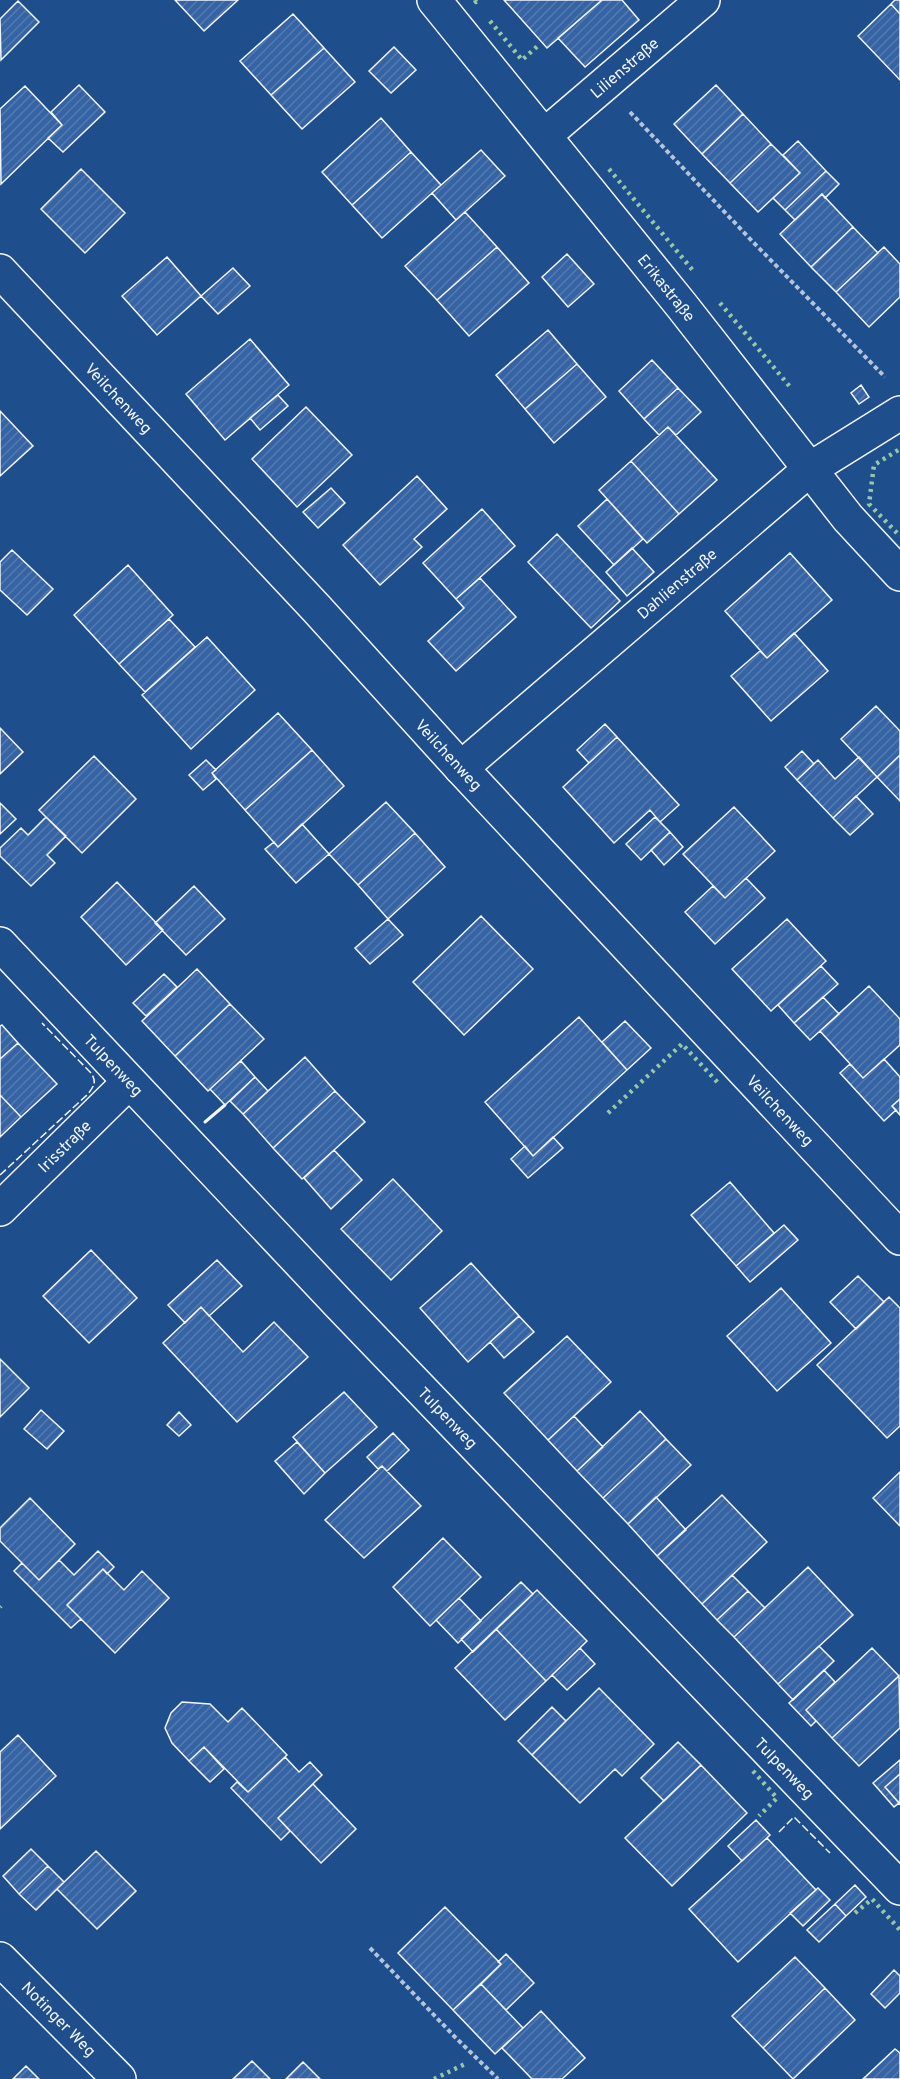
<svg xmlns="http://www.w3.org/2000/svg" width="900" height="2079" font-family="Overpass,sans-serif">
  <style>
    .building { fill: url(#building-hatch); stroke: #f2f6ff; stroke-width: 1.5 }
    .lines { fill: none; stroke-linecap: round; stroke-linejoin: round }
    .street-casing { stroke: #f2f6ff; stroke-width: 36 }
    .secondary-casing { stroke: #f2f6ff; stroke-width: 36 }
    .path { stroke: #b3c4dc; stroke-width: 4; stroke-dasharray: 4.5 3; stroke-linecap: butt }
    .street { stroke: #1f4e8c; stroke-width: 33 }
    .secondary { stroke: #1f4e8c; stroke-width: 33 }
    .hedge { stroke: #97c8a6; stroke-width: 4.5; stroke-dasharray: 3 4.5; stroke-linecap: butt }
    .fence { stroke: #f2f6ff; stroke-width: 1.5; stroke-dasharray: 8 3; stroke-linecap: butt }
    .wall { stroke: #f2f6ff; stroke-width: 3 }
    .labels { text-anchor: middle; stroke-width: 4.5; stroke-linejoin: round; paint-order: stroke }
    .street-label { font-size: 16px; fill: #f2f6ff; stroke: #1f4e8c }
  </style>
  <defs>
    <pattern id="building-hatch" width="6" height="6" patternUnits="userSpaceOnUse" patternTransform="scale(1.5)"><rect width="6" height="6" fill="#3563a3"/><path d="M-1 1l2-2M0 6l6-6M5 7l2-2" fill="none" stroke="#537ab1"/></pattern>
  </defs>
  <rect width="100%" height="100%" fill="#1f4e8c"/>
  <path class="building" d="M175,0H238L204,31Z
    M504,0H600L601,1L547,48Z
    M602,0H622L639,20L585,67L558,38Z
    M895,0H900V14L891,4Z
    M18,1L39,22L1,60L0,19Z
    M891,4L900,14V80L858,36Z
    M293,14L324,48L271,95L240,61Z
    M394,47L416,70L391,93L369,71Z
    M324,48L355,82L302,129L271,95Z
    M79,85L105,112L63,152L48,138L62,125L51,112Z
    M716,85L743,114L702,154L674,124Z
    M25,86L62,125L1,184L0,109Z
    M743,114L771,144L730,183L702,154Z
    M381,118L411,152L352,205L322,172Z
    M798,141L826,171L785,210L773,198L800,173L783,155Z
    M771,144L800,173L758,212L730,183Z
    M481,150L505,176L456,220L432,193Z
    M411,152L441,185L382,238L352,205Z
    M81,169L125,213L85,253L41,209Z
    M826,171L839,184L825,198L822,194L795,220L785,210Z
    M822,194L853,227L811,267L780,234Z
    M465,212L497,247L437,300L405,266Z
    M853,227L878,253L836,292L811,267Z
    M497,247L529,283L469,336L437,300Z
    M884,247L900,264V297L869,327L836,292Z
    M567,254L594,284L568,307L542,277Z
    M167,257L201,296L157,335L122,296Z
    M233,268L250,286L218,314L201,296Z
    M548,330L577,364L525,409L496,375Z
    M250,339L289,385L225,440L186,394Z
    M652,360L678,388L644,419L619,391Z
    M577,364L606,397L554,443L525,409Z
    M861,385L869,397L859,404L851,393Z
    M678,388L701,412L676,435L668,427L659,435L644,419Z
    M278,395L288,406L260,430L250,418Z
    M306,407L352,455L297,507L252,459Z
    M0,411L33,446L0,476Z
    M668,427L717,480L679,514L631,461Z
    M631,461L679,514L647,543L599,490Z
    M417,476L447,509L414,539L422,547L380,585L343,545Z
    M331,488L345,503L318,528L303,512Z
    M607,499L643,539L614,565L578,526Z
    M482,509L515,546L456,599L423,563Z
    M557,534L620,601L591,628L528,562Z
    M632,548L654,572L627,596L606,572Z
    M12,550L53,589L27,615L0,590V562Z
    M790,553L832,600L767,658L725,611Z
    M128,565L173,615L119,664L74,615Z
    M480,578L516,617L456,671L428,641L464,608L456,599Z
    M169,619L195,647L145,692L119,664Z
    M794,633L828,671L771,721L731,676L760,651L767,658Z
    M207,637L255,690L191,749L142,695Z
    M876,706L900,731V755L877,777L841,739Z
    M278,713L312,750L245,810L212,773Z
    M605,724L617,737L589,763L577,750Z
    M0,728L23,752L0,774Z
    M617,737L679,805L660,822L650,810L614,843L563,787Z
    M312,750L344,786L278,847L245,810Z
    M802,751L814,764L797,780L785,767Z
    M900,755V801L877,777Z
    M94,756L136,799L82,853L39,810Z
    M859,757L877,777L833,818L797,780L818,760L835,779Z
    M206,760L216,770L212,773L216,779L203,790L189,775Z
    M856,796L873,814L850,835L833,818Z
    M386,802L415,833L358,885L329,854Z
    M0,803L16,819L0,834Z
    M734,807L775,851L725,898L683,854Z
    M46,817L66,836L47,855L55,863L31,886L0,856V848L21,828L28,835Z
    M655,817L670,832L641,860L626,844Z
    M302,824L329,854L296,883L265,849L274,842L278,847Z
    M670,832L683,847L664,865L651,850Z
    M415,833L445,867L388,919L358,885Z
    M746,878L765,898L715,944L685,912L713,886L725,898Z
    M117,882L163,930L126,965L81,917Z
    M194,886L225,919L186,955L155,923Z
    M481,916L533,969L464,1035L413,982Z
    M388,919L403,935L370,964L355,948Z
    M787,919L826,961L771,1011L732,969Z
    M821,966L838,984L794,1023L778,1005Z
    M197,969L230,1004L175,1056L142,1021Z
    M164,974L177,987L146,1016L133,1003Z
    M869,986L900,1019V1045L863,1078L820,1031Z
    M823,997L839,1014L810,1040L794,1023Z
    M230,1004L264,1039L208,1091L175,1056Z
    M579,1017L627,1070L533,1156L485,1102Z
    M625,1021L651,1048L627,1070L602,1042Z
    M2,1025L18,1043L0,1059V1026Z
    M18,1043L57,1084L21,1117L0,1095V1059Z
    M305,1057L335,1091L273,1148L243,1114Z
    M884,1059L900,1077V1099L892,1106L896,1110L884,1121L840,1073L850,1064L863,1078Z
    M241,1061L255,1077L225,1105L210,1089Z
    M255,1077L268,1091L243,1114L230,1101Z
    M335,1091L365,1122L302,1179L273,1148Z
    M0,1095L21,1117L0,1137Z
    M900,1099V1115L892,1106Z
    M553,1137L563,1148L528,1178L511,1159L525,1146L533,1156Z
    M334,1150L362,1180L331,1209L304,1178Z
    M393,1179L442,1231L391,1280L341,1229Z
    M730,1182L774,1233L736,1266L691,1215Z
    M784,1225L798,1240L750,1282L736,1266Z
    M91,1250L137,1298L89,1343L43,1296Z
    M217,1260L242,1286L209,1316L201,1307L185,1323L168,1305Z
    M471,1263L519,1316L468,1362L420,1308Z
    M858,1276L884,1302L856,1329L830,1302Z
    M781,1288L831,1343L777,1391L727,1336Z
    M889,1297L900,1308V1426L887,1438L817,1365Z
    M201,1307L243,1352L274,1322L308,1357L237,1422L163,1343Z
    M519,1316L534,1332L504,1358L490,1342Z
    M567,1336L611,1382L548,1440L504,1393Z
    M0,1359L29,1388L0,1417Z
    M344,1392L377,1427L325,1473L293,1437Z
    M41,1410L64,1431L47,1449L24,1429Z
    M640,1411L666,1439L603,1498L577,1471Z
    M179,1412L191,1425L179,1436L167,1425Z
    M574,1416L603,1447L577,1471L548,1440Z
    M393,1433L409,1450L387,1471L382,1466L378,1469L367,1457Z
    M666,1439L691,1465L628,1524L603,1498Z
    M297,1442L325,1473L304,1494L275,1461Z
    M382,1466L421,1506L364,1558L325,1520Z
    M900,1472V1526L873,1498Z
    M722,1495L767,1542L702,1604L657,1556Z
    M656,1497L686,1530L657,1556L628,1524Z
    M30,1498L75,1544L39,1580L0,1541V1528Z
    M443,1538L481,1577L430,1626L393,1587Z
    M98,1551L114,1567L107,1574L103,1569L67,1605L81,1619L71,1628L14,1571L22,1563L39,1580L59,1560L74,1575Z
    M808,1567L853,1615L778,1684L734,1637Z
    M103,1569L124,1590L142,1571L169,1598L115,1653L67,1605Z
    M732,1575L748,1591L717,1620L702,1604Z
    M521,1582L533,1594L473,1652L461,1639Z
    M537,1590L587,1641L546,1681L496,1629Z
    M748,1591L765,1608L734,1637L717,1620Z
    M459,1598L481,1621L458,1643L436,1620Z
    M496,1629L546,1681L505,1720L455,1668Z
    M819,1646L834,1661L793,1700L778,1684Z
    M580,1648L595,1664L567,1690L552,1675Z
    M872,1648L899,1676L832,1738L806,1710Z
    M824,1670L835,1682L806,1710L816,1721L811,1726L789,1703Z
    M899,1676L900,1728L859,1766L832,1738Z
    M599,1688L654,1744L622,1776L615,1769L580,1803L532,1755Z
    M182,1702L210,1704L228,1722L242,1708L287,1755L248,1792L204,1747L189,1761L172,1743L165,1728L171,1713Z
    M552,1707L566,1721L532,1755L518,1741Z
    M18,1735L56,1776L0,1829V1752Z
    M678,1742L701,1765L664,1801L641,1778Z
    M204,1747L224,1769L210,1782L189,1761Z
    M285,1757L299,1772L310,1762L322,1775L278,1818L290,1831L281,1840L231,1788L237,1782L248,1792Z
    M900,1760V1774L885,1787L899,1803L894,1807L873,1783Z
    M701,1765L747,1813L672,1886L625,1838Z
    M900,1774V1804L885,1787Z
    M313,1784L356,1829L321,1863L278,1818Z
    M756,1820L770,1835L742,1861L728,1846Z
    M767,1838L816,1890L738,1962L689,1909Z
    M31,1849L48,1866L19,1894L3,1876Z
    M96,1851L136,1891L97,1929L57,1889Z
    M48,1866L64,1882L36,1910L19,1894Z
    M855,1885L866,1897L846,1916L835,1904Z
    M818,1888L830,1900L803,1926L790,1913Z
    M835,1904L846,1916L819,1942L807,1930Z
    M445,1907L501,1964L453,2010L398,1953Z
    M506,1954L534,1983L506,2010L481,1984L501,1964L498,1962Z
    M795,1957L825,1988L763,2048L732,2016Z
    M894,1970L900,1976V1993L885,2008L871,1994Z
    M481,1984L523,2028L495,2054L453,2010Z
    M825,1988L855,2020L793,2079L763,2048Z
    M541,2011L585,2058L562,2079H532L502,2048Z
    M895,2049L900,2053V2079H863Z
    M252,2061L270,2079H233Z
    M303,2062L320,2079H286Z
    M26,2066L39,2079H13Z"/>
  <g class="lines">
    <defs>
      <g id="street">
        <path id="s1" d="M434,0L682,306L848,518L900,574"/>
        <path id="s2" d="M545,135L703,0"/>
        <path id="s3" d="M0,271L316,608L461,768L900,1238"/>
        <path id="s4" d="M461,768L810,469L900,413"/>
        <path id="s5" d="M0,944L340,1305L900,1888"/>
        <path id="s6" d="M0,1209L129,1082"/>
      </g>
      <g id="secondary">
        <path id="s7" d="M0,1959L119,2079"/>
      </g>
    </defs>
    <use href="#street" class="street-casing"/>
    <use href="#secondary" class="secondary-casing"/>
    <path class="path" d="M630,112L753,242L885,377
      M370,1948L455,2037L498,2079"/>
    <use href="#street" class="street"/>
    <use href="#secondary" class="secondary"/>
    <path class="hedge" d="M475,0L476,2L479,0
      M490,21L522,60L540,44
      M609,169L695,273
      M720,303L791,388
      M897,533L869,504L874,465L900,449
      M608,1113L682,1044L720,1085
      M0,1607L1,1606
      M753,1771L777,1798L759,1816
      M855,1913L872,1899L900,1930
      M434,2079L465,2064"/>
    <path class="fence" d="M0,1175L88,1094C94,1086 97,1082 91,1073L42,1023
      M779,1832L794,1817L830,1853"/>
    <path class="wall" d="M205,1122L225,1105"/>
  </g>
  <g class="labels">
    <g class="street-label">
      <text dy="6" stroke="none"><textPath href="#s2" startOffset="104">Lilienstraße</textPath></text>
      <text dy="6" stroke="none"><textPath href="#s1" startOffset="370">Erikastraße</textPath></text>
      <text dy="6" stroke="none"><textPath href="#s3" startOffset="174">Veilchenweg</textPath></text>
      <text dy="6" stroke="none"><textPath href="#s4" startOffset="284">Dahlienstraße</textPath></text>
      <text dy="6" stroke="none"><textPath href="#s3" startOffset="660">Veilchenweg</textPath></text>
      <text dy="6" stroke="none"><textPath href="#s5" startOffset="166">Tulpenweg</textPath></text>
      <text dy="6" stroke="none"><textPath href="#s3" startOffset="1146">Veilchenweg</textPath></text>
      <text dy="6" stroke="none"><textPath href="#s6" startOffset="90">Irisstraße</textPath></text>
      <text dy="6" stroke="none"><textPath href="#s5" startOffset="652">Tulpenweg</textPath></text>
      <text dy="6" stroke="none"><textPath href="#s5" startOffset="1138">Tulpenweg</textPath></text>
      <text dy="6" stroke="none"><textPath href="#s7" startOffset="84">Notinger Weg</textPath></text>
    </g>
  </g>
</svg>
